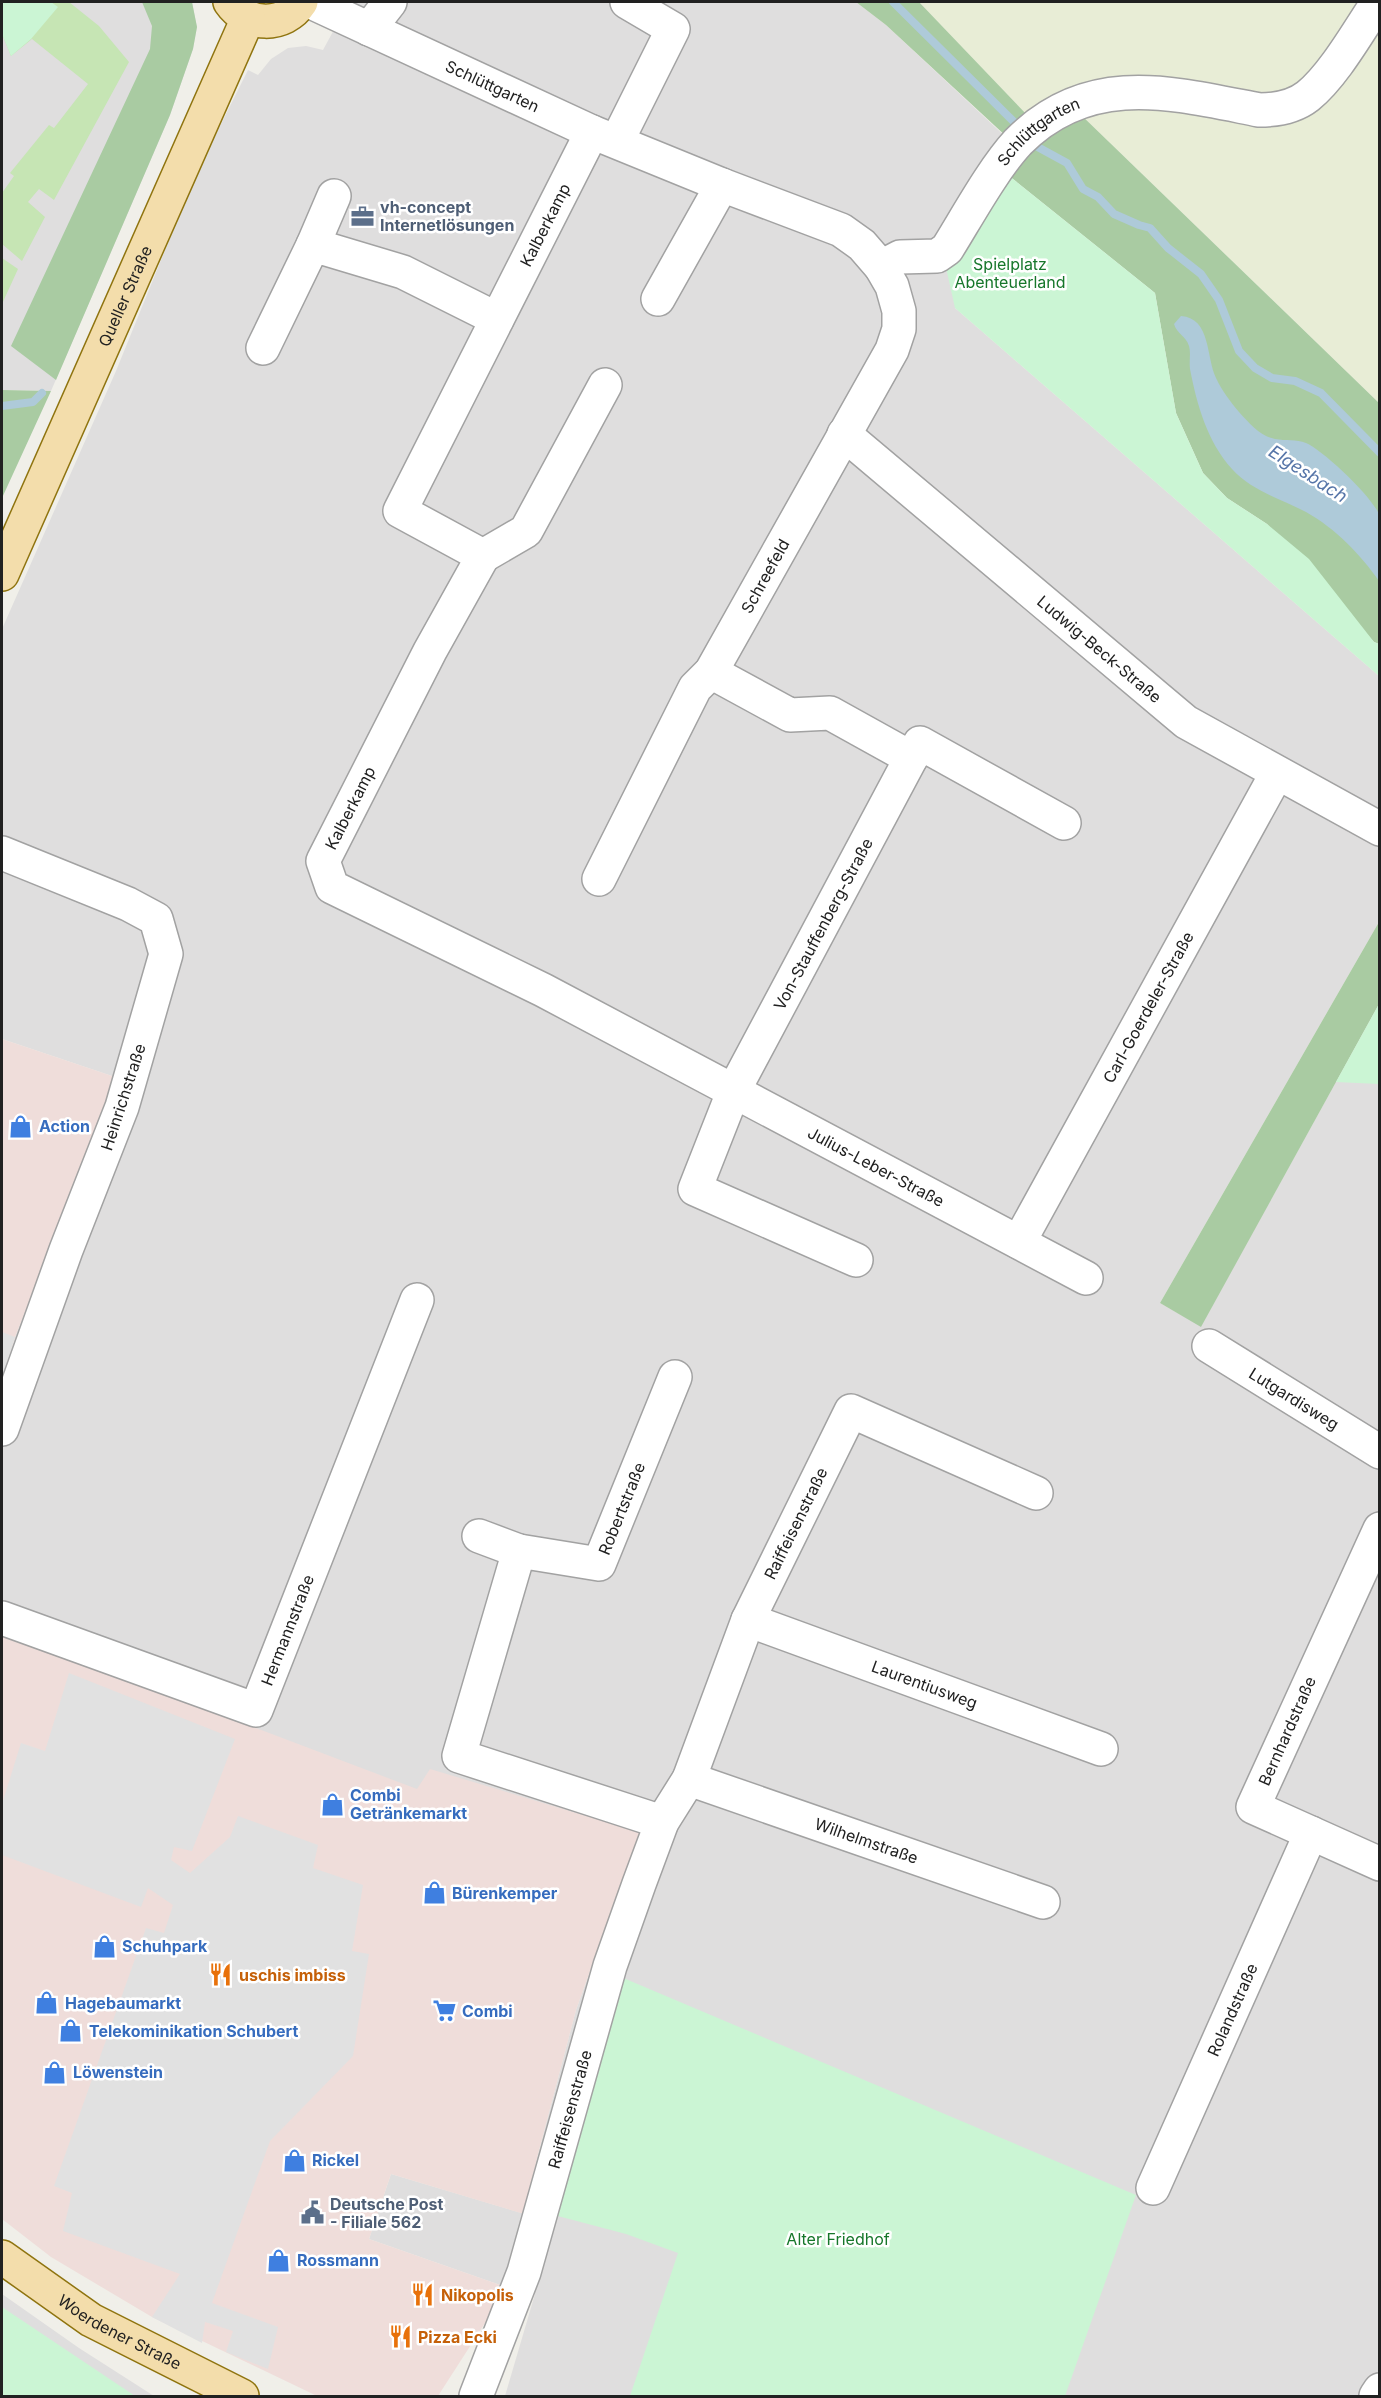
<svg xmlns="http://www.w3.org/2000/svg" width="1381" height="2398" font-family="Inter,sans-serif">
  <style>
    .residential { fill: #dfdede }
    .commercial { fill: #efddda }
    .farmland { fill: #e8edd6 }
    .grass { fill: #c6e5b4 }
    .forest { fill: #a9cba2 }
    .park { fill: #cbf5d4 }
    .parking { fill: #e1e1e1 }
    .water { fill: #aecad9 }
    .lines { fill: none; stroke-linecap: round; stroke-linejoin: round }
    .stream { stroke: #aecad9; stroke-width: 8 }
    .minor-casing { stroke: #a2a2a2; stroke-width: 36 }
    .major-casing { stroke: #8f740f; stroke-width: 36 }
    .minor { stroke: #fff; stroke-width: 33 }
    .major { stroke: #f3ddab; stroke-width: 33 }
    .labels { text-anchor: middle; stroke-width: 5; stroke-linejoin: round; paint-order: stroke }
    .street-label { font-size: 16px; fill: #212121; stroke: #fff }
    .service-label { font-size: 16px; font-weight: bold; fill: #4e5e75; stroke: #fff; text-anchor: start }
    .park-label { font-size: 16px; fill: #17772b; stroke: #fff }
    .shop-label { font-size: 16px; font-weight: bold; fill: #366cbe; stroke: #fff; text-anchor: start }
    .food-label { font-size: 16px; font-weight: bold; fill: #c56008; stroke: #fff; text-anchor: start }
    .water-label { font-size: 18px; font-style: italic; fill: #5675a8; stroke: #fff }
  </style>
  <rect width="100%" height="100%" fill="#f0efe9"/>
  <path class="residential" d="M2,2H192L197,27L193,49L170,115L51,391L2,390Z
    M349,2H856L886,25L1024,154L955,308L1379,676V922L1160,1303L1201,1326L1379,1004V2396H505L535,2294L503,2286L369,2239L391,2174L525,2214L537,2158L576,2010L640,1832L417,1790L2,1632V1380L15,1337L115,1077L2,1039V629L116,371L196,174L248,70L258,75L271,59L288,48L306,46L323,50Z
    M2,2294L79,2348L154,2396H2Z"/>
  <path class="commercial" d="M2,1039L115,1077L64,1214L15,1337L2,1380Z
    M2,1632L417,1789L430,1769L640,1832L576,2010L537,2158L524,2214L391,2174L369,2239L503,2286L494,2309L438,2396H317L152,2317L51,2257L2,2219Z"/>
  <path class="farmland" d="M919,2H1364L1305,82L1272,95L1029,117Z
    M1379,14V403L1078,112L1146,101L1264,119Z"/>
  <path class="grass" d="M2,2H69L99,26L129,62L54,200L39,189L28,202L45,217L22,261L2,244V193L14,176L10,173L49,125L54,128L88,84L32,39L11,56L2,34Z
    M2,258L18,269L2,304Z"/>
  <path class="forest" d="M142,2H192L197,27L193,49L170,115L56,380L11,346L150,49L152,26Z
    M856,2H919L1029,117L1008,138L886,25Z
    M1078,112L1379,403V644L1374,642L1267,524L1227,498L1203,473L1176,413L1155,293L1008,175L1024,154Z
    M2,390L51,391L2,498Z
    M1379,922V1004L1201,1327L1160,1303Z"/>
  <path class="park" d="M2,2H51L58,7L31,39L11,56L2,34Z
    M1008,175L1155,293L1176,413L1203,473L1227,498L1267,524L1309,559L1374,642L1379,644V676L955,308L945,263Z
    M1379,1004V1084L1336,1082Z
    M621,1977L1136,2195L1065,2396H630L678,2253L626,2234L554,2215Z
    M2,2307L135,2396H2Z"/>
  <path class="parking" d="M2,1332L15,1337L2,1380Z
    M69,1673L235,1739L192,1851L174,1847L171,1860L190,1873L230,1837L238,1816L318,1845L313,1868L363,1885L352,1951L369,1954L353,2056L270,2141L212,2303L278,2327L268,2369L226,2352L233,2331L205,2322L202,2343L152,2317L180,2274L63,2231L72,2193L54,2186L146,1928L164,1933L173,1905L148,1888L141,1907L2,1855V1804L21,1743L45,1751Z"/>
  <path class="water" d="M1181,316C1211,318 1206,357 1216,378C1222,391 1230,401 1239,412C1249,423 1260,436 1275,439C1286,441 1296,439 1306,443C1323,450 1376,500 1380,517C1381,537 1380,561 1379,581C1361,555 1335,528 1306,512C1281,499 1252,491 1232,469C1207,441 1197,405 1190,369C1189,361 1191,353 1189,346C1186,336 1177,334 1174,324Z"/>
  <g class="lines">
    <path class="stream" d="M893,2L1019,127
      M1034,145L1067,163L1083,189L1098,197L1114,214L1139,225L1150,228L1168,248L1201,274L1219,300L1239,351L1255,368L1272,378L1295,381L1321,393L1380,453
      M2,406L33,402L42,393"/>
    <defs>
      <g id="minor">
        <path id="s1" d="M311,2L592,132L722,185L841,230L862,245L881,267L892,286L899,311V329L892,350L711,672L695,688L599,879"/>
        <path d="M369,29L390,2"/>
        <path id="s2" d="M592,132L400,511L483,556L430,651L323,861L332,887L543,990L1086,1278"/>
        <path d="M617,141L673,29L627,2"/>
        <path d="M313,245L334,196"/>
        <path id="s3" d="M881,267L900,257L937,256L947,249C967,217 993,169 1018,142C1089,70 1172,93 1259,110C1276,110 1294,107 1308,96C1334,75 1359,30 1378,2"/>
        <path d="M658,299L722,185"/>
        <path d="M263,348L313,245L403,272L497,319"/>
        <path id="s4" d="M844,434L1186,722L1380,829"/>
        <path d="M483,556L526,531L605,385"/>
        <path d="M711,672L790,715L830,713L911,758L734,1090L695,1189L856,1260"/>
        <path d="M911,758L920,743L1064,823"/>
        <path d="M2,853L128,904L156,919L166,954L122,1107L66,1250L2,1429"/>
        <path id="s5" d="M1019,1242L1277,773"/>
        <path id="s6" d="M1209,1346L1380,1452"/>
        <path d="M1380,1529L1253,1807L1380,1864"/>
        <path d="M479,1536L519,1551"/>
        <path id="s7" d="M2,1618L256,1710L417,1300"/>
        <path id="s8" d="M748,1620L1101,1749"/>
        <path id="s9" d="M689,1779L1043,1902"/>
        <path id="s10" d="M662,1822L459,1756L519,1551L599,1564L675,1377"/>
        <path id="s11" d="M1153,2188L1311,1833"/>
        <path id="s12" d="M476,2396L524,2272L610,1966L639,1884L662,1822L689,1779L748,1620L851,1411L1036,1493"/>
        <path d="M1376,2396L1380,2390"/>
      </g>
      <g id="major">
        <path d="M230,2C247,27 284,28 301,2"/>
        <path id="s13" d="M2,574L248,18"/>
        <path id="s14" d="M2,2257L91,2320L242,2396"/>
      </g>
    </defs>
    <use href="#minor" class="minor-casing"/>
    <use href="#major" class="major-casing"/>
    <use href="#minor" class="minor"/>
    <use href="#major" class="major"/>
  </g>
  <defs>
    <symbol id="office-bare" viewBox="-9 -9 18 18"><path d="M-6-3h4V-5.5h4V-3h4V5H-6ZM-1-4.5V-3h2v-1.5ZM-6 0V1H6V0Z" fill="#5c6f8a" stroke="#fff" stroke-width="2.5" paint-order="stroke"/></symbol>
    <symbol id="shop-bare" viewBox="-9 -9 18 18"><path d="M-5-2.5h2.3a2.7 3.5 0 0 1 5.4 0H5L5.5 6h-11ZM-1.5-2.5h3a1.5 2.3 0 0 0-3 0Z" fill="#3f7fe0" stroke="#fff" stroke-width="2.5" paint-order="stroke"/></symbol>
    <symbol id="restaurant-bare" viewBox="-9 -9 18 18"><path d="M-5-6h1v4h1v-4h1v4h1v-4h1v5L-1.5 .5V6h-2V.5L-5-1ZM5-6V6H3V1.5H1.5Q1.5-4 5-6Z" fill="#e8710a" stroke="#fff" stroke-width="2.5" paint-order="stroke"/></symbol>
    <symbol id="supermarket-bare" viewBox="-9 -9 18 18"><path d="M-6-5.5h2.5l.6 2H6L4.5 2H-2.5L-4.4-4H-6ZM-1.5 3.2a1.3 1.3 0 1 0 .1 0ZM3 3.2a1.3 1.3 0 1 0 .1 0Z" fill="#3f7fe0" stroke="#fff" stroke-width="2.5" paint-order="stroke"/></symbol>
    <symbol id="civic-bare" viewBox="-9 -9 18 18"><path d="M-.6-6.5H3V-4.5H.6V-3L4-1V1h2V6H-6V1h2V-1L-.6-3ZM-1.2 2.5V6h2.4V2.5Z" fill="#5c6f8a" stroke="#fff" stroke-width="2.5" paint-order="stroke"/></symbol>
  </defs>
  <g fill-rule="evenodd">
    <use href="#office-bare" x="346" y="200" width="33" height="33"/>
    <use href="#shop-bare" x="4" y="1110" width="33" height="33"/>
    <use href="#shop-bare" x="316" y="1788" width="33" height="33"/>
    <use href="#shop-bare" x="418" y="1876" width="33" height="33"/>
    <use href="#shop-bare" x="88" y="1930" width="33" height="33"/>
    <use href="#restaurant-bare" x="204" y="1958" width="33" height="33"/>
    <use href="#shop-bare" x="30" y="1986" width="33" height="33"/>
    <use href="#supermarket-bare" x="428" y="1994" width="33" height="33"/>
    <use href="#shop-bare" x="54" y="2014" width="33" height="33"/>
    <use href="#shop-bare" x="38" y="2056" width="33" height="33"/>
    <use href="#shop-bare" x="278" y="2144" width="33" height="33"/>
    <use href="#civic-bare" x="296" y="2196" width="33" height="33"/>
    <use href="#shop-bare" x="262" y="2244" width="33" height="33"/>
    <use href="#restaurant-bare" x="406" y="2278" width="33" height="33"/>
    <use href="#restaurant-bare" x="384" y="2320" width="33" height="33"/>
  </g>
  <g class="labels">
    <g class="street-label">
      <text dy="6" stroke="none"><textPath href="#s1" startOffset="200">Schlüttgarten</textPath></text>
      <text dy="6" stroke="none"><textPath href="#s3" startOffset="222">Schlüttgarten</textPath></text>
      <text transform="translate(545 225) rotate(-63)" y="6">Kalberkamp</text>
      <text dy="6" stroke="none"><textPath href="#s13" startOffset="304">Queller Straße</textPath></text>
      <text transform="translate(765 576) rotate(-61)" y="6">Schreefeld</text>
      <text dy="6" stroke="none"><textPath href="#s4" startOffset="334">Ludwig-Beck-Straße</textPath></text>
      <text transform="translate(350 808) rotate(-63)" y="6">Kalberkamp</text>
      <text transform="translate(823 924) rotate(-62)" y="6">Von-Stauffenberg-Straße</text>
      <text dy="6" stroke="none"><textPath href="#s5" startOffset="268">Carl-Goerdeler-Straße</textPath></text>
      <text transform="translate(123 1097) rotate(-72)" y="6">Heinrichstraße</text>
      <text dy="6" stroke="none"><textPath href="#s2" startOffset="1503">Julius-Leber-Straße</textPath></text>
      <text dy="6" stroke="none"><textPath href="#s6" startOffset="100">Lutgardisweg</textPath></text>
      <text dy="6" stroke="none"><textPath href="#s10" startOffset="568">Robertstraße</textPath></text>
      <text dy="6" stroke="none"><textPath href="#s12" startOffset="932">Raiffeisenstraße</textPath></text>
      <text dy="6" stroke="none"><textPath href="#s7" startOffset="356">Hermannstraße</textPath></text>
      <text dy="6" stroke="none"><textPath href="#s8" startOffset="188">Laurentiusweg</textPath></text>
      <text transform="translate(1287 1731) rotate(-66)" y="6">Bernhardstraße</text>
      <text dy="6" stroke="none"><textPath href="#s9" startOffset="188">Wilhelmstraße</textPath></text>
      <text dy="6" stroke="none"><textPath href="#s11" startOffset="195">Rolandstraße</textPath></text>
      <text dy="6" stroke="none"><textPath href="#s12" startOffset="302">Raiffeisenstraße</textPath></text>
      <text dy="6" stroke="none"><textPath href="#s14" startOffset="140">Woerdener Straße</textPath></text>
    </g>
    <g class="service-label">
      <text x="380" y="213">vh-concept<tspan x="380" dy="18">Internetlösungen</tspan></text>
      <text x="330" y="2210">Deutsche Post<tspan x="330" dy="18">- Filiale 562</tspan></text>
    </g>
    <g class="park-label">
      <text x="1010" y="270">Spielplatz<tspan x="1010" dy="18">Abenteuerland</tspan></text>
      <text x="838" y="2245">Alter Friedhof</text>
    </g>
    <g class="shop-label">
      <text x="39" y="1132">Action</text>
      <text x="350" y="1801">Combi<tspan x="350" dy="18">Getränkemarkt</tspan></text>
      <text x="452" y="1899">Bürenkemper</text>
      <text x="122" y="1952">Schuhpark</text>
      <text x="65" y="2009">Hagebaumarkt</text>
      <text x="462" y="2017">Combi</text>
      <text x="89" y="2037">Telekominikation Schubert</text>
      <text x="73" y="2078">Löwenstein</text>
      <text x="312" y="2166">Rickel</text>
      <text x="297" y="2266">Rossmann</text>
    </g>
    <g class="food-label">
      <text x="239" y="1981">uschis imbiss</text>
      <text x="441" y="2301">Nikopolis</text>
      <text x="418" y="2343">Pizza Ecki</text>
    </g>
    <g class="water-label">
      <text transform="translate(1308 474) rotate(33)" y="6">Elgesbach</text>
    </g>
  </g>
  <rect width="1381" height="2398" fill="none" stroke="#212121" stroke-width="6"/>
</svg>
